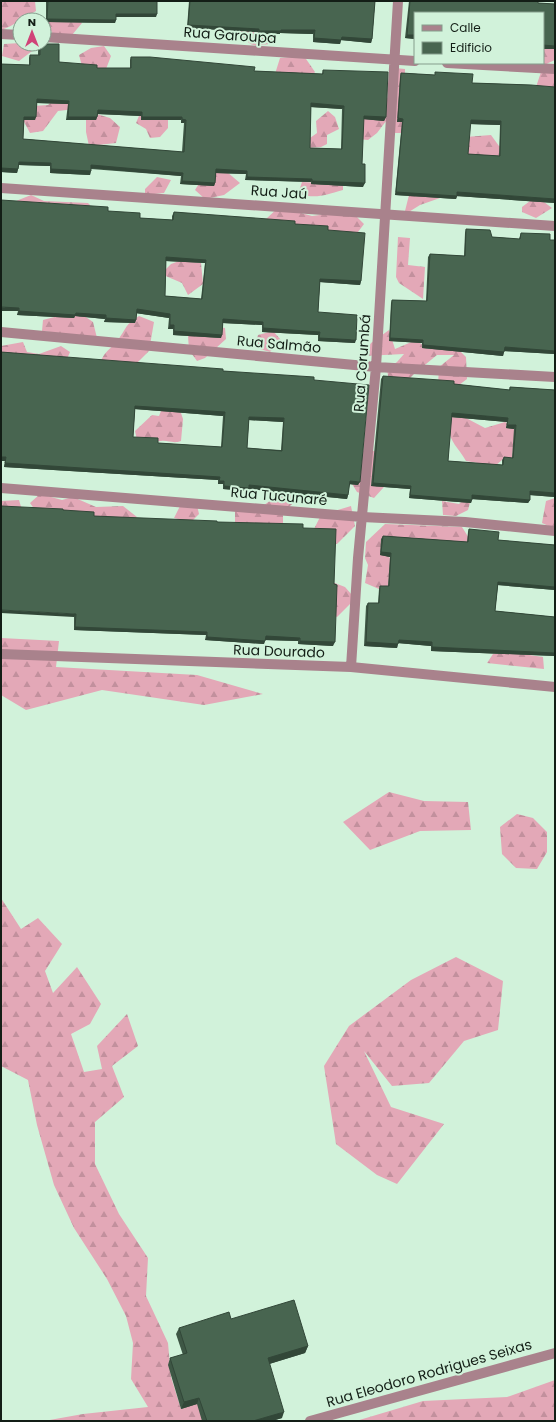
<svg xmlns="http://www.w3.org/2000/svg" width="556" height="1422" font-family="Poppins,sans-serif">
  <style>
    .forest { fill: url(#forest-firs) }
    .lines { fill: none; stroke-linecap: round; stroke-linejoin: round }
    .minor { stroke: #a9828c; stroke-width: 10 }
    .wall { fill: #3e5745; fill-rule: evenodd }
    .shaded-wall { fill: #324738 }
    .building { fill: #486550; stroke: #324738; fill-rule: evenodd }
    .labels { text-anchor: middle; stroke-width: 4; stroke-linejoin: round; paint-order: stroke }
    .street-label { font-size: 14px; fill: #131e16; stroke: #d1f2da }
  </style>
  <defs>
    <pattern id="forest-firs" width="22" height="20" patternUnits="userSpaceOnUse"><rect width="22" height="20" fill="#e3a8b7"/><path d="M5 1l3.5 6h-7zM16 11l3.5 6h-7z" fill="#c2909d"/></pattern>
  </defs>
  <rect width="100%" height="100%" fill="#d1f2da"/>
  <path class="forest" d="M3,1H35L36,11C24,17 14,26 1,30V4Z
    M249,4L273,30V43C254,47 250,48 239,31Z
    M73,12L82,23L72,35L53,34L48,26V16Z
    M20,43L36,48L19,61L2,56L4,44Z
    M104,46L111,56L106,69L82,66L79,55L91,48Z
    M543,46H555V60L546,64L542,63Z
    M304,56L315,72L306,85L275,74L280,58Z
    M395,68L405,69V90L417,121L412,133H393L390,116L377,133L368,140L346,138L380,95L389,99L387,90Z
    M542,69L555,74V91L536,87Z
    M62,93L90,112L110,118L120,127L116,143L89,146L86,132V113L75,109L58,111L43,131L30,133L22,118L32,106L48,105Z
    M141,111L168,119V128L160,137L150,138L146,129L136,123Z
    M328,111L335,117L339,129L327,135V144L321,147L308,148L310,138L317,133L316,121Z
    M491,135L499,146L527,147L481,165L440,139Z
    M227,172L240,183L224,195L205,199L195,190L205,174Z
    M157,177L171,180L164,193L145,195V189Z
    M302,182L343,184V190C324,195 318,199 298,194Z
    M436,184L440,198L420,205L404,215L410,191Z
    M31,195L44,201L88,203L90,205L88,216L29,214L16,201Z
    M534,198L544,202L552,208L536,218L522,212V207Z
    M279,207L312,216L351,211L364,224L358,232H331L266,219Z
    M398,237L410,238L408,265L425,267L423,299L399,283L396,277Z
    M182,260L201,263L203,284L188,295L182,283L161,274L171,264Z
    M77,311L93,322L97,338L42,331L43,320Z
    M139,316L154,322L149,351L128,372L99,366C104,351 109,351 118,340C128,326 124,326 139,316Z
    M212,326L225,328L226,339L205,358L197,361L189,350L188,336Z
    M389,330L395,349L416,340L428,349L457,348L466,357L467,379L447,394L438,385L439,367L454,355H437L415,373L399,389L389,382L387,369L397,362L404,354L364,356L371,343Z
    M273,331L281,340L270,352L260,349L256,343L258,335Z
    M23,342L27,352L39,354L61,346L70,352L67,359L1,355V346Z
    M180,410L183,419L181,441C173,444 168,440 161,441C152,441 149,445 138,444L135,431L152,415L159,416L161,411Z
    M452,417L466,418L485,428L505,422L515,427L512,461L502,460L495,466L466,461C456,444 444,438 452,417Z
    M381,448L393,477L374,498L357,492L349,479L359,457Z
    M40,494L62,500L73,497L96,507L123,506L137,517L122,524L40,517L30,503Z
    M289,494L298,499L283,512V523L276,532L235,526V508L257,510L274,498Z
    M466,497L471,499L468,510L456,516L443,515L442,501L459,504Z
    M555,498V529L542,523L546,501Z
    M19,500L22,510L1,513V501Z
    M183,500L196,501L199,514L191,522L174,518Z
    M351,506L355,526L337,544L316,541L314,529L321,515Z
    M385,524L462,527L472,543L381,542L406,588L379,589L365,583L368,565L365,558L366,542Z
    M322,578L345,587L352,595L351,603L337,617L318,607Z
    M1,638L59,641L56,667L197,675L263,694L204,705L102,690L26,710L1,695Z
    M509,652L543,657L544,669L487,663L493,654Z
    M389,792L424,801L468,802L471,830L420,831L370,850L343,822Z
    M517,814L533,818L547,832V852L537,869L516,868L502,854L500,827Z
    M1,898L21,929L38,918L62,944L45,971L53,993L77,967L101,1004L90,1024L71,1034L84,1072L102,1069L97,1046L127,1014L138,1046L112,1066L124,1097L95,1122V1164L119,1214L148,1258L146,1296L168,1343L171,1377L181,1409L204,1401L206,1421H44L83,1414L148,1407L131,1379L133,1343L126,1316L107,1279L74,1228L54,1185L37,1125L28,1080L1,1066Z
    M456,957L503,981L498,1030L464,1041L429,1083L392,1086L364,1051L391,1107L444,1124L397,1184L377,1175L336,1144L324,1066L349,1026L411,980Z
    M555,1380V1421H356L423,1401L507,1397Z"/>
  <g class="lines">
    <path class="minor" d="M1,34L20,35
      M44,37L415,61
      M447,63L555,69
      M1,188L555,226
      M1,332L376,367L555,377
      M1,488L362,517L465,522L555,531
      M1,654L351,667L555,687
      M351,667L358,558L376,367L398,1
      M310,1421L555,1353"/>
  </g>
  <path class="wall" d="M46,1H157L156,17H116L115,23L46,22Z
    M189,1H375L372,39L371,43L341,40L340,44L313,42V34L280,33V34H258V32L187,28Z
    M409,1H538V3L555,4V49H543V13H415V39L405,38Z
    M40,44L59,62L97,68H130V60L131,57L254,71L322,74L323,70L386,117L384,121L363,119L362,164L363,187L311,184V182L245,180L246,174L216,173L215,183L214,186L180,184L181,176L91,169L90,175L50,173V166L19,165L17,173L1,172V56V64L29,65V58L30,55H38V48ZM37,103L68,104L66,120H96L98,114L141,116V120H181V123H184L182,152L23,139L24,120H35ZM311,107L342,109L341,149L310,148Z
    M435,72L472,83L531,85L555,203L457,196L456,199L395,195L402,122H397L400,77L401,73L435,75ZM470,124L500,125L499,156L468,154Z
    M108,211L140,218L172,220V216L174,212L295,224L328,230L361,281L360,285L320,282L318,312L355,343L318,341V335L262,332V325L223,323L221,338L173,335V329H168L169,318L136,313L135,323L104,322L105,319L75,316L74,318L17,315L18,311H1ZM166,261L205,263L201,299L165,296Z
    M466,229L492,237L519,239L521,233L550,240L555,354L504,351L503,356L422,348V343L389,341L391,303L392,300L426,301L428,257L430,254L464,256L465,233Z
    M1,352L223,371L314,380L358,485L349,484L348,495L347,499L248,489L247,491L223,489V484H218V480L4,467L5,461H1ZM135,409L223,416L221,447L158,443L133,437ZM249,420L283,422L281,450L247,448Z
    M383,376L454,384L509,390L510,387L555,390V497L530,495V500L528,503L472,499L471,503L409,498L410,489L371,486L381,379ZM451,417L507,422L506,428L514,429L512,458L504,457L502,460V465L448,461Z
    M63,510L94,516L217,522L303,528L334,584L333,646L298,644V641L265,640L264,644L205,640L206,635L74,630V617Z
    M469,529L498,540L555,545V590L498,585L495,611L555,617V656L431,651V646L398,643L397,648L364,646L366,606L368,603H378L379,589L380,586H388L390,557L380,555L381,539L383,536L467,542L468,532Z
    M231,1319L308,1346L305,1353L269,1364L282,1418L272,1421H202L197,1404L181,1409L168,1365L170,1358L183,1355L176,1334L179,1328Z"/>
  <path class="shaded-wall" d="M116,14H157L156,17H115Z
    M47,19L116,20L115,23L46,22Z
    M188,25L259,29L258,32L187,28Z
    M281,30H315L313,34L280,33V34H258L259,31Z
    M407,35H415V39L405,38Z
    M342,37L372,39L371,43L340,40Z
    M314,38L341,40L340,44L313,42Z
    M543,45L555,46V49H543Z
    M37,99L69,101L68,104L36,103Z
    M311,103L344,106L342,109L310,107Z
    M98,110L142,112L141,116L97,114Z
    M364,116L386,117L384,121L362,119Z
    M24,117H36L35,120H23Z
    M68,117H97L96,120H66Z
    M142,117H182L181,120H141Z
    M398,118L403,119L402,122H397Z
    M182,119L186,120L184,123H181Z
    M471,120L501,121L500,125L469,124Z
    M19,162L51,163L50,166L18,165Z
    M91,165L183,173L181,176L90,168Z
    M1,168L18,169L17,173L1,172Z
    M51,169L91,171L90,175L50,173Z
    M216,169L247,171L246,174L214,173Z
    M247,177L312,179L311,182L245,180Z
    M182,181L215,183L214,186L180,184Z
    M312,181L365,183L363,187L311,184Z
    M396,192L457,196L456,199L395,195Z
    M457,192L555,199V203L456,196Z
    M166,257L206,260L205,263L165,261Z
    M320,279L361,281L360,285L319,282Z
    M1,307L19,308L18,311H1Z
    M137,309L170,314L169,318L135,313Z
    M19,311L76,313L106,315L105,319L75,316L74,318L17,315Z
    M106,318L136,320L135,323L104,322Z
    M223,319L263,322L262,325L222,323Z
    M170,325H174L173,329H168Z
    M263,328L320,332L318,335L262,332Z
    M174,331L222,335L221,338L173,335Z
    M319,338L356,340L355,343L318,341Z
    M390,338L423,340L422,343L389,341Z
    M423,345L504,352L503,356L422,348Z
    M505,347L555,351V354L503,351Z
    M135,406L225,412L223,416L134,409Z
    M452,413L508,418L507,422L450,417Z
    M249,417L284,418L283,422L248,420Z
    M507,425H516L514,429L506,428Z
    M1,457H6L5,461H1Z
    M5,463L220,477L218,480L4,467Z
    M219,481H224L223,484H218Z
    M350,481L360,482L358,485L348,484Z
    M373,483L411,486L410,489L371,486Z
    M249,485L348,495L347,499L248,489L247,491L223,489L224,486Z
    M530,491L555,493V497L529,495Z
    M410,495L472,500L471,503L409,498Z
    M472,495L530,500L528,503L471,499Z
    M381,552L391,553L390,557L380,555Z
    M498,582L555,587V590L497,585Z
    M1,610L76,614L74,617L1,613Z
    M75,627L207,632L206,635L74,630Z
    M266,636L300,638L298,641L264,640Z
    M207,637L265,641L264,644L205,640Z
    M399,640L432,642L431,646L397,643Z
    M300,641L335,642L333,646L298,644Z
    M366,642L398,644L397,648L364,646Z
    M432,647L555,653V656L431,651Z
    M308,1346L305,1353L266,1365L268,1358Z
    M199,1398L197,1404L181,1409L184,1402Z
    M284,1412L282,1418L272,1421H253Z"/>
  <path class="building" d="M48,1H157V14H116V20L47,19Z
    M190,1H375L372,39L342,37L341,40L314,38L315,30H281V31H259V29L188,25Z
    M410,1H538V3L555,4V46L543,45V13H415V35H407Z
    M40,44H59V62L97,65V68H131V57H150L255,67L254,71L323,74V70L388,72L386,117L364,116L362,164H365V183L312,181V179L247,177V171L216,169L215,183L182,181L183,173L91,165V171L51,169V163L19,162L18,169L1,168V56V64L30,65V55H40ZM37,99L69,101L68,117H97L98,110L142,112V117H182V119L186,120L184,152L23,139L24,117H36ZM311,103L344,106L342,149L310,148Z
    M435,72L473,74L472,83L531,85L555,87V199L457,192V196L396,192L403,119L398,118L401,73L435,75ZM471,120L501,121L500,156L468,154Z
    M1,200L108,207V211L140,213V218L173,220L174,212L295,221V224L328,226V230L365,233L361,281L320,279L318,312L357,315L356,340L319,338L320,332L263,328V322L223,319L222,335L174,331V325H170V314L137,309L136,320L106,318V315L76,313L75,315L19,311V308L1,307ZM166,257L206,260L202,299L165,296Z
    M466,229L490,230L492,237L520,239L521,233L550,234V240H555V351L505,347L504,352L423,345V340L390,338L392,300L427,301L430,254L465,256Z
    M1,352L223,369V371L314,377V380L369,385L360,482L350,481L348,495L249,485V488L224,486V481H219L220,477L5,463L6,457H1ZM135,406L225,412L222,447L158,443V438L133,437ZM249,417L284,418L282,451L247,448Z
    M383,376L454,381V384L510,390V387L555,390V493L530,491V500L472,495V500L410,495L411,486L373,483ZM452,413L508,418L507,425H516L513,458L504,457L503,465L448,461Z
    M1,506L63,509V510L94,512V516L217,521V522L303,524V528L336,529L334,584L337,585L335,642L300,641V638L266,636L265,641L207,637V632L75,627L76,614L1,610Z
    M469,529L499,532L498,540L555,545V587L498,582L495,611L555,617V653L432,647V642L399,640L398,644L366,642L368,603H379L380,586H389L391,553L381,552L383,536L468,542Z
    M294,1300L308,1346L268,1358L284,1412L253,1421H207L199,1398L184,1402L170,1358L187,1353L179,1328L229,1312L231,1319Z"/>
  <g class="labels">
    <g class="street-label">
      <text transform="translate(230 35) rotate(4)" y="5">Rua Garoupa</text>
      <text transform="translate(279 192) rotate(4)" y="5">Rua Jaú</text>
      <text transform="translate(279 344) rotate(5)" y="5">Rua Salmão</text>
      <text transform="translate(362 363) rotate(-86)" y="5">Rua Corumbá</text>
      <text transform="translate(279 496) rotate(5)" y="5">Rua Tucunaré</text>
      <text transform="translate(279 651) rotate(2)" y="5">Rua Dourado</text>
      <text transform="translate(429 1373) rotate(-16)" y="5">Rua Eleodoro Rodrigues Seixas</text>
    </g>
  </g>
  <rect width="556" height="1422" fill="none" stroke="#131e16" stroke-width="4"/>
  <rect x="414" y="12" width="130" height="52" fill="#d1f2da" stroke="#859d8c"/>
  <rect x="422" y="25" width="20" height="6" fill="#a9828c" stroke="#859d8c"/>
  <text x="450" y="32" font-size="12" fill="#131e16">Calle</text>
  <rect x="422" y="42" width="20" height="12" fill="#486550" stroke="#859d8c"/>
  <text x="450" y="52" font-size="12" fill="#131e16">Edificio</text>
  <g transform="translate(32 32)"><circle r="19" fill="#d1f2da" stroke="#859d8c"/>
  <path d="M0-3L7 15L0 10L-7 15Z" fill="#d04478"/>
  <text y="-6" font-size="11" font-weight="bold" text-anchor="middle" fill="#131e16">N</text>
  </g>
</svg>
